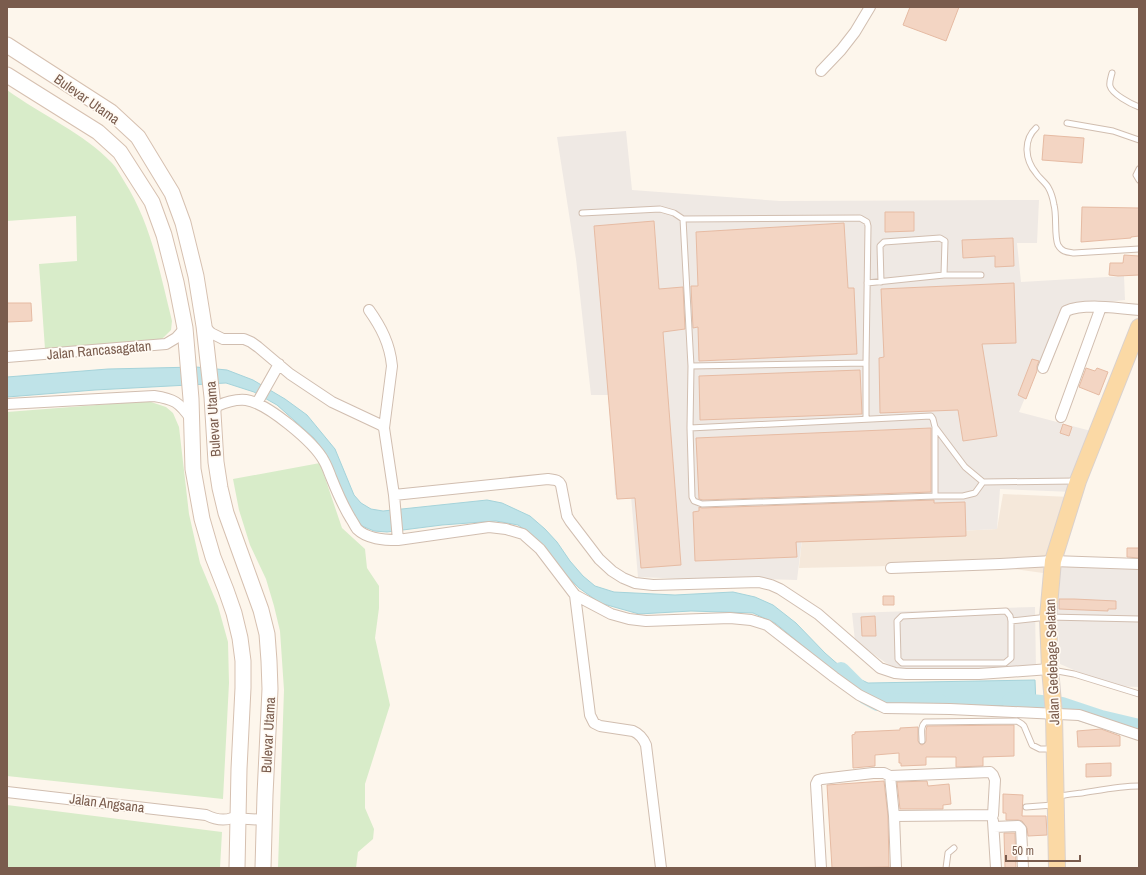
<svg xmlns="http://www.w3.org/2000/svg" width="1146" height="875" font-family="'Archivo Narrow',sans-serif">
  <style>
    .residential { fill: #f5e8da }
    .industrial { fill: #efe9e4 }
    .green { fill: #d8ecc9 }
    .water { fill: #bfe3e8; stroke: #a5d3da }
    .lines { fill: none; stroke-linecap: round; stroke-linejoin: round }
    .river { stroke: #bfe3e8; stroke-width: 18 }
    .building { fill: #f3d5c3; stroke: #e6bba3 }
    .lane-casing { stroke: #d1beb0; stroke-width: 7 }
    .street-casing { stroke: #d1beb0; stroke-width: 12 }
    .secondary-casing { stroke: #d6c0b0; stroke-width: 17 }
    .primary-casing { stroke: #dad1cd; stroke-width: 18 }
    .lane { stroke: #fff; stroke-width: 5 }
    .street { stroke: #fff; stroke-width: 10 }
    .secondary { stroke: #fff; stroke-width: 15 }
    .primary { stroke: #fbd9a5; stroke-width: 16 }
    .labels { text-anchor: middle; stroke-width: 3.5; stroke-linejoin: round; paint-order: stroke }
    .street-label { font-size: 14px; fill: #7a5c4d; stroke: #fffaf3 }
  </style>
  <rect width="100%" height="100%" fill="#fdf6ec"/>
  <path class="residential" d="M1003,494L1070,497L1043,573L979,564L799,568L802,539L997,529Z"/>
  <path class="industrial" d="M626,131L632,190L780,201L1039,200L1037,243H1017L1021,282L1124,276L1125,300L1063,307L1019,412L1091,431L1074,492L1000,489L997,529L802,539L797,580L724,578L689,579L638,577L631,496L615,495L611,395H591L576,259L557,137Z
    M1061,560L1139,564V687L1111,686L1060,664L1056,592Z
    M1035,607L1036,670H901L886,663L855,641L852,613Z"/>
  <path class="green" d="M7,90C40,114 85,134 112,163C117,168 120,175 124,181C151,223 160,273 172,321L171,330L161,340L45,349L39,264L77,261L76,216L7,221Z
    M148,401L166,407L173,413L179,427L189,514L200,563L218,606L228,642L229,683L223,799L7,776V412Z
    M320,463L342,528L365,549L367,568L379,586V608L375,638L390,705L365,784V808L374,829L373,839L358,852L356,868H278L284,690L280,631L274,606L266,579L250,545L239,510L233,479Z
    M7,805L222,832L220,868H7Z"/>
  <path class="water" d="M196,367L227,370L253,380L285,399L307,415L335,449L354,495L361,503L371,509L383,511L487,500L502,503L530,516L545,529L557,542L570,561L583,576L595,586L614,592L675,595L733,592L755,597L773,605L796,623L825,653L849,674L868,683L1035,680L1036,706L928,705L877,697L847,682L775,623L753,613L691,611L639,614L600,603L579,588L552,560L532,535L518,525L496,521L442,525L387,532L374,531L362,526L350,510L342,494L328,457L314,438L277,405L254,392L226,383L95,390L7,397V377L108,369Z"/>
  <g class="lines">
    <path class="river" d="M841,671L865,695L878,702L896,703L938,702
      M1011,701L1062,706L1101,719L1139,728"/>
  </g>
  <path class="building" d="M910,7H959L946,41L903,25Z
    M1044,135L1084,138L1082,163L1042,160Z
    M1082,207L1139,208V236L1131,237V238L1081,242Z
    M885,212H914V231L885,232Z
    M654,221L659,289L683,287L685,329L663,332L681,565L641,568L635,498L617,499L594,226Z
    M844,223L848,288H854L857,354L699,361L698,327L693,328L691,286H698L696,232Z
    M1013,238L1014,266L995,267V256L963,258L962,240Z
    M1124,255L1139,256V275L1118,276L1109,275L1110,263H1123Z
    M1014,283L1016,343L982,344L997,436L963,441L958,410L880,413L879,358L884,357L881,289Z
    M7,303H31L32,321L7,322Z
    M1032,359L1039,361L1037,366V371L1026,399L1018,395Z
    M1086,368L1095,371L1097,368L1108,372L1099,395L1079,387Z
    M860,370L862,414L700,420L699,376Z
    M1063,424L1072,427L1069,436L1060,433Z
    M931,428V492L703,500L699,499L696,438Z
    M934,500V503L965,502L966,536L796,542L797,557L695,561L693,512L699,511V507L702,508Z
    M1127,548H1139V558L1127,557Z
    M883,596H894V605H883Z
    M1059,599H1074L1116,601V609H1108V611L1059,609Z
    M875,616L876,636H862L861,617Z
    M1014,725V756L983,757V766L956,767V757H926V765L901,766V763H899V753L875,755V766L853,768L852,735L855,734V732L900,730V728L918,727V741L920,744L922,745L925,743L926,741V731L927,726Z
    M1101,729L1120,736V746L1078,747L1077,731Z
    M1111,763V776L1086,777V764Z
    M884,781L888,816L889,867L832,868L827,785Z
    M927,781L928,786L949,784L951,804L943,805V809H900L897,782Z
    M1003,794L1023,795L1022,816H1046L1047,835L1028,836L1027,828L1022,821L1018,820H1006V813H1003Z
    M1004,833H1015L1016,868H1005Z"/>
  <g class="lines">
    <defs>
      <path id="lane" d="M1112,73C1111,77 1109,82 1110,86C1112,94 1131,104 1139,107
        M1067,123L1113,131L1139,140
        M1036,128C1023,140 1025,160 1036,173C1039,178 1045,182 1048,187C1051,192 1053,199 1054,205C1057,215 1054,236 1058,245C1062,252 1067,252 1074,253L1139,249
        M1139,169L1136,175L1139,180
        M582,213L660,209L674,213L683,219L691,366L690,428L931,416L933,419L935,427L965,467L983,482L1075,481
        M683,219L860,218L867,222L868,226L866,363V419
        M881,282L880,246L884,242L940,238L945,241L944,275
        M867,283L944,275H981
        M691,366L866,363
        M690,428L692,497L694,501L702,504L935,496V427
        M935,496H963L975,493L983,482
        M1011,621V658L1005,663H902L898,659L897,621L902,616L1006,611L1010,616L1011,621L1048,617L1139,619
        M1052,670L1074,674L1139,694
        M922,741C922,733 920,727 925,722L1017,721L1022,724L1024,726L1032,745L1040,749H1053
        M1058,797C1066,794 1074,794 1082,793C1101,790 1120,786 1139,786
        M1026,807L1053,805
        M946,868L948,853L954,848"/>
      <path id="street" d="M821,71L841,50L855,32L870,7
        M369,310C381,327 390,344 392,366L384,428
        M204,326L211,333L223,339H244L251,342L258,347L290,374L332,402L381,425L384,428L394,495L398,540
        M7,357L166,344L176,338L185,328
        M1043,368L1066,311C1083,303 1120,308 1139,310
        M257,403L279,364
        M7,404L154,396C174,399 179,402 191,419
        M213,415L217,406C226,402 236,399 246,400C267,403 314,442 324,461C327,466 329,472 331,477C337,492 343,506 351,519C353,522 355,526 357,529C367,539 384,540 398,540L489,527L506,529L523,534L540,549L575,595L611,614L629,619L646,621L730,618L751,620L767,625L834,677L859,695L885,708L950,709L1079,715L1139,735
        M1061,417L1101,307
        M394,495L548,479C554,480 558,479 561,485L567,516L570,521L599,559L612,571L623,578L635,583L653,585L759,582L771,585L780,589L818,614L880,668L895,673L906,674H979L1050,669
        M891,568L1000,564L1053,561L1139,564
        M575,595L590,715L594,723L600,726L633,731C640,734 643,738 646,745L661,868
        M890,776L990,772L993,775L995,780L993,815L894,816
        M7,792L206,815C214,819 224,821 232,818L265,820
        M993,821L996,868
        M994,827L1018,826L1021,829L1023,868
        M821,868L816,784L818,780L822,779L873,773H884L890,776L894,816L896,868"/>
      <path id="secondary" d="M7,45L111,112L138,137L172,193L183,223L196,276L204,326L212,397L216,462L220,488L226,513L261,610L267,634L269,661L270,689L265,795L263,868
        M7,75L98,132L120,152L152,202L164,235L176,282L185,328L191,399L193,469L202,519L213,557L226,590L234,613L240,638L243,661V688L239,769L237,868"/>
      <path id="primary" d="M1057,868L1054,714L1050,669L1048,617L1053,561L1078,481L1139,327"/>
    </defs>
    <use href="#lane" class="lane-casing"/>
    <use href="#street" class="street-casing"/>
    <use href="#secondary" class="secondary-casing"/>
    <use href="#primary" class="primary-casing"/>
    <use href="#lane" class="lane"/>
    <use href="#street" class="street"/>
    <use href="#secondary" class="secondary"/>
    <use href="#primary" class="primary"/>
  </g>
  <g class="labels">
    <g class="street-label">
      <text transform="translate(87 99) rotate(35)" y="5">Bulevar Utama</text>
      <text transform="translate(99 350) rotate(-5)" y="5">Jalan Rancasagatan</text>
      <text transform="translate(213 419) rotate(-94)" y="5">Bulevar Utama</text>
      <text transform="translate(1052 662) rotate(-92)" y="5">Jalan Gedebage Selatan</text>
      <text transform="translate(268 735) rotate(-87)" y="5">Bulevar Utama</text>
      <text transform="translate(107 803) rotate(7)" y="5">Jalan Angsana</text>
    </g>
  </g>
  <rect width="1146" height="875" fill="none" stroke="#7a5c4d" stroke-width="16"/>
  <path d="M1006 855v6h74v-6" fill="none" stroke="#7a5c4d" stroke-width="2"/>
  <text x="1012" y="855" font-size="12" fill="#7a5c4d" stroke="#fffaf3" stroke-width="3" paint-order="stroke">50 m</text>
</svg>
